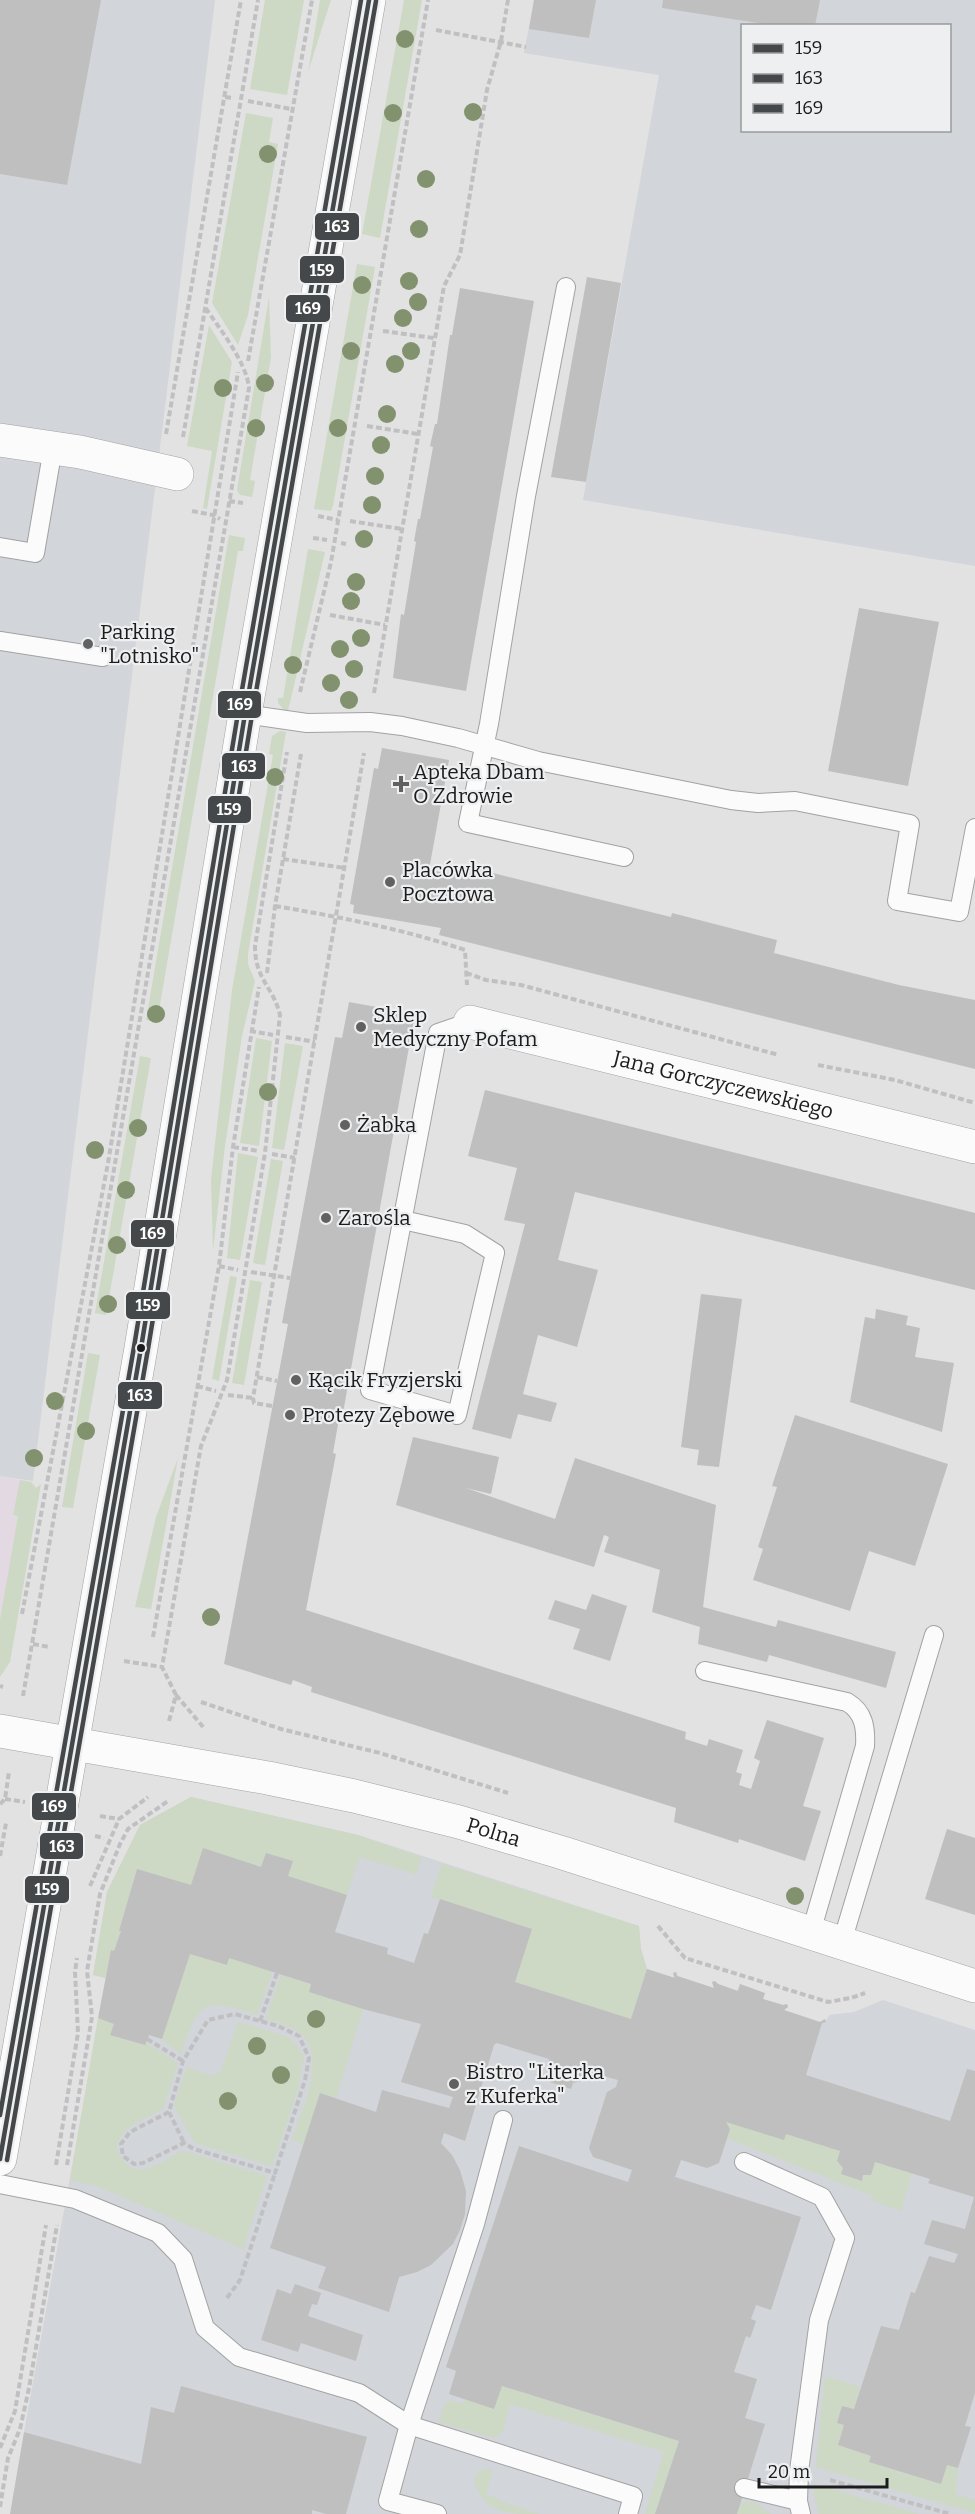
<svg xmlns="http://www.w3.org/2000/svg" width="975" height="2514" font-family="Bitter,serif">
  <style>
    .commercial { fill: #e3d9e3 }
    .built { fill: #d2d5d9; fill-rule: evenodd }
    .green { fill: #cdd9c4 }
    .building { fill: #bfbfbf }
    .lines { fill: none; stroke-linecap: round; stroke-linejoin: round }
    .lane-casing { stroke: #a2a2a2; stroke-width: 20 }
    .street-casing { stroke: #a2a2a2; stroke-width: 34 }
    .secondary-casing { stroke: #a2a2a2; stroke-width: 34 }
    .path { stroke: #c0c0c2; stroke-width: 4; stroke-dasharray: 6 3; stroke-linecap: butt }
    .lane { stroke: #fbfbfb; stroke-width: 18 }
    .street { stroke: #fbfbfb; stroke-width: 33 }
    .secondary { stroke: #fbfbfb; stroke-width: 33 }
    .bus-1-casing { stroke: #eeeff0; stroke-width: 9 }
    .bus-2-casing { stroke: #eeeff0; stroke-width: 9 }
    .bus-3-casing { stroke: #eeeff0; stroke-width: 9 }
    .bus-1 { stroke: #45484a; stroke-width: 4.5 }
    .bus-2 { stroke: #45484a; stroke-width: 4.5 }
    .bus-3 { stroke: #45484a; stroke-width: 4.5 }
    .tree { fill: #82926f }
    .poi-dot { fill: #616162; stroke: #eeeff0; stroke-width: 2 }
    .bus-dot { fill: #1c1c1d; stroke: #eeeff0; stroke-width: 2 }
    .labels { text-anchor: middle; stroke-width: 4.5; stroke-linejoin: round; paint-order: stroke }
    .poi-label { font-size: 21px; fill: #1c1c1d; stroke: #eeeff0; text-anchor: start }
    .street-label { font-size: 21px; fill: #1c1c1d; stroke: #eeeff0 }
    .line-badge { stroke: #eeeff0; stroke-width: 2 }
    .badge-label { font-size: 16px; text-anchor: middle; font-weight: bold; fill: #fff }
  </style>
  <rect width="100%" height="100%" fill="#e2e2e2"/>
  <path class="commercial" d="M0,1476L31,1482L0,1673Z"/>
  <path class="built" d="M0,0H215L33,1481L0,1476Z
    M534,0H975V566L583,500L659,75L524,53ZM742,26H950V130H742Z
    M191,1797L358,1835L639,1926L641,1949L647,1969L674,1978L673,1973L676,1972L678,1976L714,1988L712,1982L715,1981L718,1984L737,1991L740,1984L765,1993L763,1999L783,2005L787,2004L788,2007L784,2010L820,2022L825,2019L826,2021L829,2015L854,2012L883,2000L975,2030V2514H151L158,2469L24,2432L106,1978L93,1975L107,1892L140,1825Z"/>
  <path class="green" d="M265,0H304L287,95L250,89Z
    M320,0H331L308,72Z
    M404,0H422L380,238L362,234Z
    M246,113L273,118L269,142L278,144L248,315L238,345L212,303Z
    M357,264L375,267L333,506L331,511L314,509Z
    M269,297L271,357L250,480L255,481L252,497L240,495L237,490Z
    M209,325L232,362L207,509L203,508L212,451L187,446Z
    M229,535L245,538L243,551H238L157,1022L146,1020Z
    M308,549L325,552L288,711L284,710L278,703V698H283Z
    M280,731L286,732L248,954V964L255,981L242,1036L225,1146L213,1251L211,1180L232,990L273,755L269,754L272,736Z
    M256,1038L272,1041L259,1146L240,1143Z
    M285,1043L303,1046L284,1150L272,1148Z
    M140,1056L151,1058L106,1315L95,1313Z
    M238,1153L258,1157L240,1260L227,1258Z
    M271,1159L283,1161L265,1265L253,1263Z
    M230,1276L237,1277L219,1381L212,1379Z
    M250,1280L262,1282L244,1385L232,1383Z
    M88,1353L100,1355L73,1508L62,1507Z
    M178,1458L151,1609L135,1607L156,1517Z
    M20,1480L31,1482L36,1488L41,1484L10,1662L0,1677V1620L18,1516L13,1515Z
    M191,1797L358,1835L422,1857L416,1874L359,1857L347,1895L288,1876L293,1861L266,1853L261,1867L191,1885L137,1869L119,1931L121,1932L114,1951L111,1950L106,1978L93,1975L107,1892L140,1825Z
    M442,1864L639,1926L641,1949L647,1969L631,2019L515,1982L532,1929L431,1897Z
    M190,1954L226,1965L229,1958L272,1972L257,2015C202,1996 199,2002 181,2054L163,2041L162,2039Z
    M281,1975L311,1984L309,1992L363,2009L336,2098L320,2093L304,2144L292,2140C301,2113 328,2056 301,2034C292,2026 277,2023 266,2019Z
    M98,2018L114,2024L111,2035L145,2045L146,2043L178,2063L163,2109C145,2119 118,2126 117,2150C132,2186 158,2164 182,2151L267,2176L243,2249L97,2186L70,2180Z
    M238,2022L288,2037L297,2046L304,2057L298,2089L272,2166L195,2143L174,2105L187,2067L212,2076L221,2071Z
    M726,2122L786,2134L840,2151L837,2161L843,2168L841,2174L861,2181L875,2162L912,2173L901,2211L873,2201V2196L727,2138L730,2129Z
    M825,2376L860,2387L854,2409L842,2406L837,2422L844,2425L838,2445L871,2456L869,2462L908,2475L947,2465L958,2468L955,2494L975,2500V2513L816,2467Z
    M502,2386L679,2441L655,2514H645L664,2452L510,2404L503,2432L493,2438L439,2422L444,2405L450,2400L462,2404L465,2399Z
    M487,2469L493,2470L486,2494L511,2505L540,2514C508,2514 484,2514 474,2480L478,2472Z
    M814,2484L919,2514H819L814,2495Z
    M752,2501L771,2514H737C739,2504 742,2502 752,2501Z"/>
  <path class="building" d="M0,0H101L67,185L0,174Z
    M534,0H596L589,38L529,29Z
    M663,0H820L815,26H776L662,8Z
    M587,277L621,283L586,482L551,477Z
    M460,288L534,301L466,691L393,678L401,614L404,615L416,542L414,541L418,519H420L433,447L430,446L435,424H437L450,335H452Z
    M859,608L939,622L908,786L828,771Z
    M382,748L449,760L429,870L454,874L457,864L671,917L672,913L777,940L774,953L899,985L975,1000V1069L439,935L441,928L353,913L354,905L350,904L374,768L378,769Z
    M349,1002L415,1014L343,1413H340L333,1453L336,1454L306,1610L686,1732L685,1739L707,1746L709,1739L743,1750L736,1772L742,1774L739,1785L751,1789L760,1761L754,1758L767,1720L824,1738L803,1806L821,1811L805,1861L739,1839L738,1843L674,1822L676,1808L311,1692L312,1687L293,1680L291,1685L224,1664L288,1324L282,1323L335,1037L342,1038Z
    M485,1090L975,1213V1290L575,1192L558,1260L598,1270L577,1347L538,1335L523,1394L557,1403L551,1422L518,1414L511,1439L472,1429L525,1224L504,1220L517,1168L468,1156Z
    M701,1294L742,1299L719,1467L697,1465L699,1450L681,1447Z
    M876,1309L908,1316L906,1325L920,1328L915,1357L954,1363L942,1432L850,1402L865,1317L875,1319Z
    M795,1415L948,1464L915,1566L869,1551L850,1611L753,1580L763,1549L758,1547L777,1487L772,1486Z
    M413,1437L499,1457L491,1494L466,1488L555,1519L575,1458L716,1505L703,1607L776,1627L778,1620L896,1652L886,1688L769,1655L767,1662L698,1644L700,1627L652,1612L660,1570L604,1552L609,1537L604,1535L594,1567L396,1505Z
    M592,1594L627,1606L610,1661L573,1649L580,1629L548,1619L555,1600L586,1610Z
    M947,1829L975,1838V1915L925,1899Z
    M203,1848L261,1867L266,1853L293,1861L288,1876L347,1895L335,1932L388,1948L387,1954L414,1963L424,1933L428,1934L440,1899L532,1929L515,1982L631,2019L647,1969L675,1978L673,1973L676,1972L677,1976L714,1988L712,1982L715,1981L718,1984L738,1991L740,1984L765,1993L763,1999L783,2005L787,2004L788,2007L784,2010L820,2022L825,2019L826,2022L822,2023L806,2075L950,2121L967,2069L975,2071V2393L965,2426L971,2427L958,2468L947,2465L941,2484L869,2462L871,2456L838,2445L844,2425L837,2423L842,2406L854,2409L881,2326L899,2330L911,2292L915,2293L929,2256L954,2263L958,2254L924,2244L932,2220L965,2229L974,2197L928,2183L930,2179L875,2162L871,2175H863L862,2181L841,2174L843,2168L837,2161L840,2151L786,2134L784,2140L726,2122L730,2129L719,2163L707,2168L681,2160L675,2177L801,2217L771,2310L756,2305L751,2319L756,2321L752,2333L750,2338L746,2336L734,2372L757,2379L745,2418L765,2424L737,2514H655L679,2441L502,2386L494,2409L449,2394L456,2371L446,2367L519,2146L628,2182L632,2170L593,2157L589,2148L607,2092L616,2087L618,2080L584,2071L581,2081L573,2083L571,2089L550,2082L552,2077L546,2070L549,2059L497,2043L494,2045L465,2141L444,2133L441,2143L452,2155L460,2170L466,2191L465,2214L460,2230L453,2244L431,2265L417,2272L399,2277L389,2312L318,2288L326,2267L270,2248L320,2093L376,2112L382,2090L449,2108L453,2097L401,2082L421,2024L363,2009L309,1992L311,1984L229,1958L227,1965L190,1954L162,2039L149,2035L145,2045L110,2035L114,2024L98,2018L111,1950L114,1951L121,1931H119L137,1869L191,1885Z
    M295,2284L321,2293L317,2305L312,2304L308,2316L363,2335L356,2361L301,2343L298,2352L261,2340L277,2289L291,2294Z
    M181,2386L367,2437L346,2514H326L312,2510V2514H10L24,2432L141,2464L151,2407L174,2413Z"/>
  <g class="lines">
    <defs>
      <path id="lane" d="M566,287L526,496L489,724L468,823L624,857
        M0,547L35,553L53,448
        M0,641L103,657
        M245,714L307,723L370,722L402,726L458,738L538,761L731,800L758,803L795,801L910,824L897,901L959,912L975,828
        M403,1220L465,1234L495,1253L457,1415L370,1390L438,1033L470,1022
        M705,1671L847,1702C864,1712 866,1728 865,1746L811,1932
        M842,1942L934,1635
        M503,2120L475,2224L409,2425L633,2496L628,2514
        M744,2162L822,2197L845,2238L819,2320L799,2471L798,2501L801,2514
        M0,2184L75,2199L158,2233L183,2259L205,2328L239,2357L359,2393L409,2425L388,2501L437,2514
        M744,2488L798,2501"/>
      <g id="street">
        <path d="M0,440L80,452L177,474"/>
        <path id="s1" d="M470,1022L975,1147"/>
        <path id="s2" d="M0,1731L268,1778L354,1796L459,1822L563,1853L975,1986"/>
      </g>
      <path id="secondary" d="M0,2159L141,1348L245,714L369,0"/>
    </defs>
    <use href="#lane" class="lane-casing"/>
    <use href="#street" class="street-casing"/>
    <use href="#secondary" class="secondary-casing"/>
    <path class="path" d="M436,30L526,47
      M225,97L234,98
      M248,101L291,109
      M383,331L434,338
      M248,361L312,0
      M367,426L418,434
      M166,434L241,0
      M183,437L258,0
      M229,501L243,503
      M192,511L213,515L220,519
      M318,516L338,520
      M350,521L402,529
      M313,538L327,540
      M341,543L346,544
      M330,615L385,625
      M300,692L331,562L428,0
      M374,693L444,286L460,255L487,90L501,41L508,0
      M283,859L345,868
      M275,906C340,917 403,929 465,950L467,985
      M267,973L275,906L301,754
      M466,973L486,980L521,985L779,1055
      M250,1031L273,1035
      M286,1037L315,1042
      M818,1065L895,1080L975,1103
      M233,1147L259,1151
      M272,1154L295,1158
      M219,1266L238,1270
      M251,1272L290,1278
      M257,1377L277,1381
      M197,1386L216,1391
      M228,1395L253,1398
      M272,1406L254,1403L253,1398L364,753
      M22,1614L108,1163L238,372
      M153,1637L219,1266L233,1147L259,987
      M33,1644L49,1647
      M124,1661L162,1667
      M0,1686L3,1687
      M176,1695L204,1728
      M23,1696L249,388C247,363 219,328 205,307
      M201,1702L281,1729L380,1753L508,1793
      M169,1721L176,1695L162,1667L167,1639L201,1446L227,1380L265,1153L280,1015C273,986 255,980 255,946L287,752
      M5,1799L25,1802
      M0,1804L5,1799L9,1772
      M100,1816L119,1819
      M95,1836L104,1838
      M0,1856L6,1823
      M90,1886L119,1819L148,1797
      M658,1926L685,1958L828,2002L851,1998L865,1993
      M260,2021L277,1973
      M147,2039L183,2061
      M169,2112L130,2132L121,2144L123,2156L134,2164L143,2163L184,2143L194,2149L275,2173L305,2080L309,2058L299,2036L278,2026L235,2014L208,2020L183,2061L169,2112L184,2143
      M56,2165L78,2033L75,1972L77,1958
      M67,2165L92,2017L87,1971L100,1894L120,1844L128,1829L168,1801
      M227,2298L240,2280L275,2173
      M0,2448L15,2411L46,2225
      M830,2480L950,2514
      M0,2507L8,2458L20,2429L29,2388L57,2225"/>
    <use href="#lane" class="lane"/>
    <use href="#street" class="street"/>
    <use href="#secondary" class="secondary"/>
    <defs>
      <path id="bus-1" d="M0,2159L141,1348L245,714L369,0"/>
      <path id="bus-2" d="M7,2160L148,1349L252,715L376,1"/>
      <path id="bus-3" d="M0,2115L134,1347L238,713L361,0"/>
    </defs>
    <use href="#bus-1" class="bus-1-casing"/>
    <use href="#bus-2" class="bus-2-casing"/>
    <use href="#bus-3" class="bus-3-casing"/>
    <use href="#bus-1" class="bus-1"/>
    <use href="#bus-2" class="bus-2"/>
    <use href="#bus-3" class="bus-3"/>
  </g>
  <g class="tree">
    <circle cx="405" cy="39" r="9"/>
    <circle cx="473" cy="112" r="9"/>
    <circle cx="393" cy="113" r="9"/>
    <circle cx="268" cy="154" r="9"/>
    <circle cx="426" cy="179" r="9"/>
    <circle cx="419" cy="229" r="9"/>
    <circle cx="409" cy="281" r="9"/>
    <circle cx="362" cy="285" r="9"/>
    <circle cx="418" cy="302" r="9"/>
    <circle cx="403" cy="318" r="9"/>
    <circle cx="351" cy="351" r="9"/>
    <circle cx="411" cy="351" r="9"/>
    <circle cx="395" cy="364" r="9"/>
    <circle cx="265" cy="383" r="9"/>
    <circle cx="223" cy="388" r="9"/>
    <circle cx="387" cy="414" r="9"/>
    <circle cx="256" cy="428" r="9"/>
    <circle cx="338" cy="428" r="9"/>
    <circle cx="381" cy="445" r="9"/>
    <circle cx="375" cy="476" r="9"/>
    <circle cx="372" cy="505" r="9"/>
    <circle cx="364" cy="539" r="9"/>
    <circle cx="356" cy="582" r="9"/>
    <circle cx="351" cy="601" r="9"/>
    <circle cx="361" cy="638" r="9"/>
    <circle cx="340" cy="649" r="9"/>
    <circle cx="293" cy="665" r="9"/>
    <circle cx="354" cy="669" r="9"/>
    <circle cx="331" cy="683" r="9"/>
    <circle cx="349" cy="700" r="9"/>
    <circle cx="275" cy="777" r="9"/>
    <circle cx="156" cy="1014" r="9"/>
    <circle cx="268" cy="1092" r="9"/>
    <circle cx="138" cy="1128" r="9"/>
    <circle cx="95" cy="1150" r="9"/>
    <circle cx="126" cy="1190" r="9"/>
    <circle cx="117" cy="1245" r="9"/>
    <circle cx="108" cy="1304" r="9"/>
    <circle cx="55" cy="1401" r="9"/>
    <circle cx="86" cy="1431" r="9"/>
    <circle cx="34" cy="1458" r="9"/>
    <circle cx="211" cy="1617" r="9"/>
    <circle cx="795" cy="1896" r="9"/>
    <circle cx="316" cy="2019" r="9"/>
    <circle cx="257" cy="2046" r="9"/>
    <circle cx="281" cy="2075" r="9"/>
    <circle cx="228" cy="2101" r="9"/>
  </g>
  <g class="poi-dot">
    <circle cx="88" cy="644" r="6"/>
    <path d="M398 775h6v6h6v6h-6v6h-6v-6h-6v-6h6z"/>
    <circle cx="390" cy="882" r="6"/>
    <circle cx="361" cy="1027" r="6"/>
    <circle cx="345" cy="1125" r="6"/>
    <circle cx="326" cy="1218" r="6"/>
    <circle cx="296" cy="1380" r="6"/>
    <circle cx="290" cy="1415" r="6"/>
    <circle cx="454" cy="2084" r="6"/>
  </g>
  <circle class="bus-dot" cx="141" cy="1348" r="5"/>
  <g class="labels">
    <g class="poi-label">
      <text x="100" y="639">Parking<tspan x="100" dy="24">"Lotnisko"</tspan></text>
      <text x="413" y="779">Apteka Dbam<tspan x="413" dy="24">O Zdrowie</tspan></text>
      <text x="402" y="877">Placówka<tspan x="402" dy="24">Pocztowa</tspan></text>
      <text x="373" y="1022">Sklep<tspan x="373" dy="24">Medyczny Pofam</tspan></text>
      <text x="357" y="1132">Żabka</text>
      <text x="338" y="1225">Zarośla</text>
      <text x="308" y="1387">Kącik Fryzjerski</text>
      <text x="302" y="1422">Protezy Zębowe</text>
      <text x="466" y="2079">Bistro "Literka<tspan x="466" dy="24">z Kuferka"</tspan></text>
    </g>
    <g class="street-label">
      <text dy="7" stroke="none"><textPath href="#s1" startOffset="261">Jana Gorczyczewskiego</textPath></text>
      <text dy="7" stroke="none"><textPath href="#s2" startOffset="504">Polna</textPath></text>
    </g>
  </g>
  <g class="line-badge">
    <rect x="314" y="212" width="46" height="29" rx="6" fill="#45484a"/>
    <rect x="299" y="255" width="46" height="29" rx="6" fill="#45484a"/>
    <rect x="285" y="294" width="46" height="29" rx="6" fill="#45484a"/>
    <rect x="217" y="690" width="45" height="29" rx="6" fill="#45484a"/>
    <rect x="221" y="752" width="45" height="28" rx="6" fill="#45484a"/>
    <rect x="207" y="795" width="45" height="29" rx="6" fill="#45484a"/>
    <rect x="130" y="1219" width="45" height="29" rx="6" fill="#45484a"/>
    <rect x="125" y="1291" width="46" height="29" rx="6" fill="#45484a"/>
    <rect x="117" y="1381" width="46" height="29" rx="6" fill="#45484a"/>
    <rect x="31" y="1792" width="46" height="29" rx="6" fill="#45484a"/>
    <rect x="39" y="1832" width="45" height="28" rx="6" fill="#45484a"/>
    <rect x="24" y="1875" width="46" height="29" rx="6" fill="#45484a"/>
  </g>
  <g class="badge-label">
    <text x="337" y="232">163</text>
    <text x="322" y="276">159</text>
    <text x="308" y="314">169</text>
    <text x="240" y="710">169</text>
    <text x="244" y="772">163</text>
    <text x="229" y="815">159</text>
    <text x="153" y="1239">169</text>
    <text x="148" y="1311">159</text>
    <text x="140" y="1401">163</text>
    <text x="54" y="1812">169</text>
    <text x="62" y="1852">163</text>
    <text x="47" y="1895">159</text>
  </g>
  <rect x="741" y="24" width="210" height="108" fill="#eeeff0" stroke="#9a9b9c" stroke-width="1.5"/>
  <rect x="753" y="44" width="30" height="9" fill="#45484a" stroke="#9a9b9c" stroke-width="1.5"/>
  <text x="795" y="54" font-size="18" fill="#1c1c1d">159</text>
  <rect x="753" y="74" width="30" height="9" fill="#45484a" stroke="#9a9b9c" stroke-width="1.5"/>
  <text x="795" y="84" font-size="18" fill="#1c1c1d">163</text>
  <rect x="753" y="104" width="30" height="9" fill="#45484a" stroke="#9a9b9c" stroke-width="1.5"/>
  <text x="795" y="114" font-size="18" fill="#1c1c1d">169</text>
  <path d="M759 2478v9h128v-9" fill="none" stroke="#1c1c1d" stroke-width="3"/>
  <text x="768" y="2478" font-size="18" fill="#1c1c1d" stroke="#eeeff0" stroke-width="4.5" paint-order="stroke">20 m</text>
</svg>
